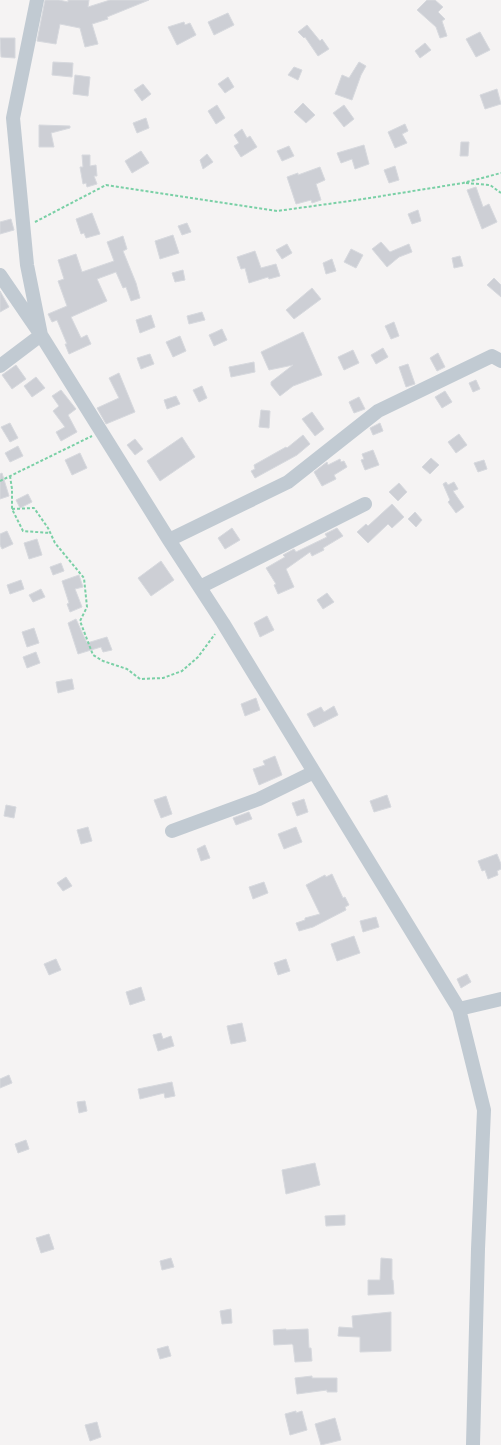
<svg xmlns="http://www.w3.org/2000/svg" width="501" height="1445" font-family="Raleway,sans-serif">
  <style>
    .building { fill: #cdcfd5; stroke: #d7d9de }
    .lines { fill: none; stroke-linecap: round; stroke-linejoin: round }
    .path { stroke: #7ad0a6; stroke-width: 2; stroke-dasharray: 3 2; stroke-linecap: butt }
    .minor { stroke: #c1cad2; stroke-width: 14 }
  </style>
  <rect width="100%" height="100%" fill="#f5f3f3"/>
  <path class="building" d="M45,0H59L68,2V0H89L88,7L110,0H149L107,17L108,19L92,24L98,44L85,47L80,28L60,24L56,44L37,41Z
    M427,0H435L443,7L438,12L445,19L442,21L447,36L440,38L436,27L417,10Z
    M228,13L234,25L214,35L208,22Z
    M184,22L185,25L190,23L196,35L177,45L168,27Z
    M307,25L320,41L322,39L329,49L318,56L305,37L304,38L298,32Z
    M480,32L490,50L476,57L466,39Z
    M0,38H15V58L1,57Z
    M425,43L431,50L420,58L415,51Z
    M53,62L73,63L72,77L52,75Z
    M359,62L366,66L361,75L352,100L335,94L342,75L349,78Z
    M294,67L302,70L298,80L288,75Z
    M75,75L90,77L88,96L73,94Z
    M228,77L234,87L225,93L218,84Z
    M143,84L151,94L142,101L134,90Z
    M497,89L501,104L485,109L480,95Z
    M303,103L315,115L306,123L294,112Z
    M217,105L225,118L216,124L208,111Z
    M344,105L354,119L344,127L333,113Z
    M146,118L149,128L137,133L133,123Z
    M405,124L408,131L402,134L407,143L395,148L388,132Z
    M39,125L70,126V128L51,133L54,147H39Z
    M242,129L247,138L250,136L257,147L241,157L234,146L239,143L234,135Z
    M461,142H469L468,156H460Z
    M364,145L369,164L355,169L352,159L341,163L337,153Z
    M289,146L294,156L282,161L277,151Z
    M141,151L149,163L132,173L125,161Z
    M207,154L213,162L203,169L200,160Z
    M82,155H90V166L96,165L97,176H94L97,184L87,187L86,183L83,184L80,167H83Z
    M395,166L399,180L389,183L384,170Z
    M320,167L325,180L316,184L321,200L312,203L311,200L296,204L287,177L298,173V175Z
    M476,187L483,207L489,204L497,222L482,229L467,190Z
    M418,210L421,221L412,224L408,214Z
    M92,213L100,234L86,238L84,233L81,234L76,219Z
    M11,219L14,230L0,234V222Z
    M187,223L191,232L182,235L178,226Z
    M173,235L179,253L160,259L155,241Z
    M123,236L127,249L123,251L136,283L140,298L131,301L126,287L123,288L116,272L97,279L107,301L71,317L81,338L87,335L91,344L69,354L65,344H67L57,320L52,322L48,314L67,306L58,281L64,279L58,260L76,254L82,272L114,261L107,242Z
    M381,242L390,252L409,244L412,252L399,257L387,267L372,249Z
    M287,244L292,253L282,259L276,250Z
    M351,249L363,255L356,268L344,262Z
    M255,251L261,268L276,264L280,276L269,279L268,277L249,283L245,268L241,269L237,257Z
    M460,256L463,266L454,268L452,258Z
    M332,259L336,271L326,274L323,263Z
    M183,270L185,280L175,282L172,273Z
    M494,278L501,285V297L487,285Z
    M312,288L321,299L294,319L286,310Z
    M0,291L9,307L0,312Z
    M202,312L205,320L189,324L187,316Z
    M151,315L155,327L140,333L136,320Z
    M394,322L399,336L391,339L385,326Z
    M222,329L227,340L214,346L209,335Z
    M303,332L322,375L293,386L280,396L271,385V382L293,365L269,370L261,352Z
    M180,336L186,351L173,357L166,342Z
    M383,348L388,357L376,364L371,355Z
    M353,350L359,363L344,370L338,357Z
    M438,353L445,367L437,371L430,358Z
    M150,354L154,364L141,369L137,358Z
    M254,362L255,372L231,377L229,367Z
    M408,364L415,384L406,387L399,367Z
    M16,365L26,379L12,389L2,375Z
    M119,373L135,412L106,424L97,408L119,398L109,378Z
    M36,377L45,388L32,397L24,386Z
    M476,380L480,389L473,392L469,383Z
    M202,386L207,398L199,402L193,390Z
    M61,390L76,409L68,415L77,432L61,441L56,432L65,427L53,411L59,406L52,396Z
    M445,391L452,402L442,408L435,397Z
    M176,396L180,404L167,409L164,400Z
    M359,397L365,409L354,413L349,402Z
    M261,410L270,411L269,428L259,427Z
    M312,412L324,429L315,436L302,419Z
    M10,423L18,438L10,442L1,427Z
    M380,423L383,431L373,435L370,428Z
    M459,434L467,445L456,453L448,442Z
    M303,435L310,444L297,455L255,478L251,471L255,469L254,465L286,447L287,448Z
    M182,437L195,457L160,481L147,461Z
    M135,439L143,449L135,455L127,445Z
    M18,446L23,456L10,462L5,453Z
    M373,450L379,465L365,470L361,460L364,459L362,454Z
    M80,453L87,468L72,475L65,460Z
    M431,458L439,465L430,474L422,467Z
    M340,459L341,462L344,461L347,467L334,475L336,479L322,486L314,472L327,462L328,465Z
    M484,460L487,469L478,472L474,463Z
    M2,473L9,496L0,499V474Z
    M446,482L448,485L454,482L458,489L453,491L464,507L456,513L448,502L450,500L443,484Z
    M399,483L407,492L398,501L389,492Z
    M28,494L32,502L20,508L16,500Z
    M392,504L404,517L392,528L388,524L368,543L357,532L366,524L368,526Z
    M415,512L422,520L416,527L408,519Z
    M232,528L240,540L225,549L218,538Z
    M337,528L343,536L323,548L324,550L312,556L310,552L286,569L294,587L278,594L274,585L276,584L266,568L285,557L283,555L294,549L296,552L327,537L325,534Z
    M7,531L13,544L2,549L0,545V534Z
    M37,539L42,555L29,559L24,543Z
    M161,561L174,580L151,596L138,578Z
    M61,563L64,571L53,575L50,567Z
    M79,575L83,587L75,589L82,607L70,612L67,604L69,603L62,581Z
    M21,580L24,589L10,594L7,585Z
    M41,589L45,597L33,602L29,595Z
    M327,593L334,602L323,609L317,600Z
    M267,616L274,630L260,637L254,623Z
    M76,619L87,643L107,637L112,650L103,652L101,647L78,654L68,623Z
    M34,628L39,643L27,647L22,632Z
    M36,652L40,663L27,668L23,657Z
    M72,679L74,689L58,693L56,682Z
    M256,698L260,710L245,716L241,704Z
    M334,706L338,715L314,727L307,714L321,707L324,712Z
    M275,756L282,775L259,785L253,769L265,765L263,761Z
    M387,795L391,807L374,812L370,801Z
    M166,796L172,814L161,818L154,800Z
    M304,799L308,812L297,816L292,803Z
    M6,805L16,807L14,818L4,816Z
    M249,812L252,819L236,825L233,818Z
    M88,827L92,841L81,844L77,830Z
    M296,827L302,842L284,849L278,834Z
    M205,845L210,858L201,861L197,849Z
    M497,854L501,864V869L497,871L498,875L488,879L485,870L482,871L478,861Z
    M332,874L343,898L345,897L349,905L345,907L346,910L313,927L299,931L296,923L305,920V918L320,914L306,885L325,875L326,877Z
    M66,877L72,886L63,891L57,883Z
    M264,882L268,893L253,899L249,887Z
    M376,917L379,927L363,932L360,921Z
    M354,936L360,953L337,961L331,944Z
    M56,959L61,970L49,975L44,964Z
    M286,959L290,971L278,975L274,963Z
    M467,974L471,982L461,988L457,979Z
    M141,987L145,1000L130,1005L126,992Z
    M242,1023L246,1041L231,1044L227,1026Z
    M161,1033L163,1039L171,1036L174,1046L158,1051L153,1035Z
    M9,1075L12,1083L0,1088V1079Z
    M172,1082L175,1096L165,1098L164,1093L140,1099L138,1089Z
    M85,1101L87,1111L79,1113L77,1102Z
    M26,1140L29,1149L18,1153L15,1144Z
    M315,1163L320,1185L286,1194L282,1170Z
    M345,1215V1225L326,1226L325,1216Z
    M49,1234L54,1249L41,1253L36,1238Z
    M171,1258L174,1267L162,1270L160,1261Z
    M381,1258L392,1259V1280H393L394,1294L368,1295V1280H380Z
    M231,1309L232,1323L222,1324L220,1311Z
    M391,1312V1351L360,1352V1337L338,1336L339,1327L353,1328L352,1316Z
    M286,1329V1330L308,1329L309,1348H311L312,1361L295,1362L293,1345L292,1344L274,1345L273,1330Z
    M168,1346L171,1356L160,1359L157,1349Z
    M312,1376V1378H337V1392H327V1390L297,1394L295,1378Z
    M296,1411V1413L302,1411L307,1430L290,1435L285,1414Z
    M335,1418L341,1440L321,1445L315,1424Z
    M97,1422L101,1437L90,1441L85,1425Z"/>
  <g class="lines">
    <path class="path" d="M466,183L490,185L501,193
      M35,222L106,185L277,211L357,200L463,183L501,173
      M10,476L12,489V509L23,531L50,533
      M0,481L92,436
      M12,509L34,508L48,528L55,543L84,578L87,607L80,621L93,655L103,661L127,669L140,679L163,678L182,671L198,657L215,634"/>
    <path class="minor" d="M37,0L13,118L27,265L41,335L169,540L223,623L459,1009L484,1110L478,1249L473,1445
      M0,275L41,335L0,366
      M169,540L288,482L378,411L492,356L501,361
      M200,587L365,504
      M172,831L259,799L314,772
      M459,1009L501,999"/>
  </g>
</svg>
